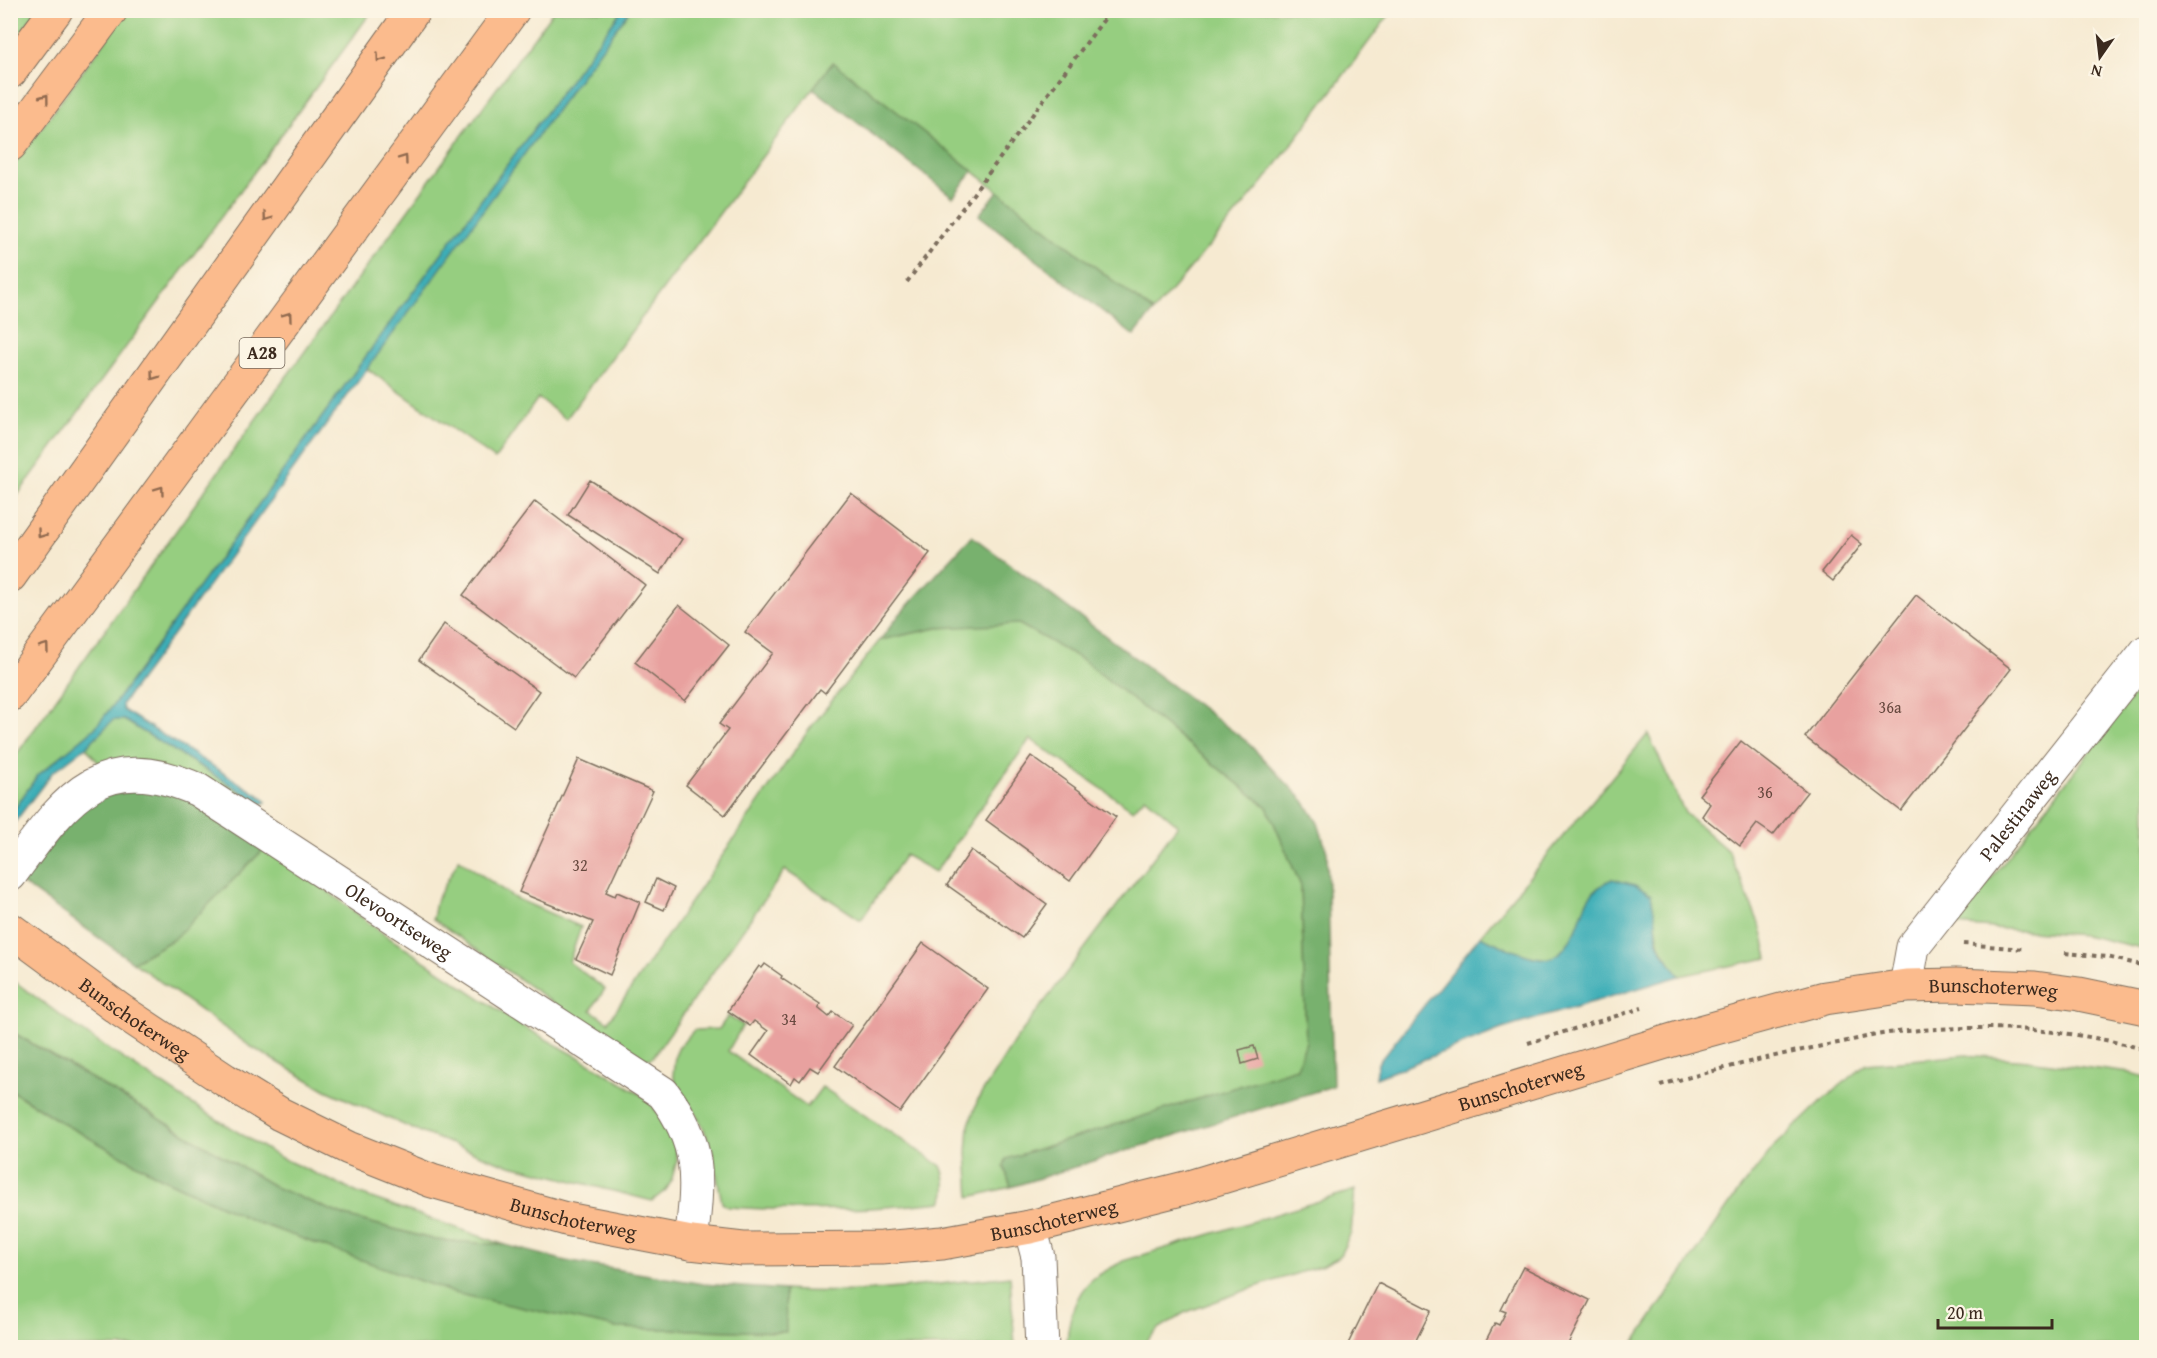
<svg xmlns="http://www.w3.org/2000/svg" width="2157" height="1358" font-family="'Gentium Book Plus',serif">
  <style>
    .green { fill: #96ce80; stroke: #687c4f; stroke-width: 1.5 }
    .forest { fill: #78b16e; stroke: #5a6e46; stroke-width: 1.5 }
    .water { fill: #3daeb7; stroke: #3c6c6a; stroke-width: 1.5 }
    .building { fill: #e8a19f }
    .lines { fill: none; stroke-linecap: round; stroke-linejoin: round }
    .minor-casing { stroke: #7c6d5d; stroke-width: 35 }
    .major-casing { stroke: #7c6d5d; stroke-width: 35 }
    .highway-casing { stroke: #7c6d5d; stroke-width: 35 }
    .path { stroke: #7c6d5d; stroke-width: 4; stroke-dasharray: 4.5 4.5; stroke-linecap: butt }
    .minor { stroke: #fff; stroke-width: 33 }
    .major { stroke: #fbbb8d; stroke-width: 33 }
    .highway { stroke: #fbbb8d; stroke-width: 33 }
    .oneway { stroke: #916b50 }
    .labels { text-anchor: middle; stroke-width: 4.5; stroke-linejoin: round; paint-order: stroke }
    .number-label { font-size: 16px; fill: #66483e }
    .shield { fill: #fcf5e5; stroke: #75675a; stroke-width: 1.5 }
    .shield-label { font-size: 18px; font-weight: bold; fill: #3b2a1e }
    .street-label { font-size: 20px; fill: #3b2a1e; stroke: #fcf5e5 }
  </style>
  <rect width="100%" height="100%" fill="#fcf5e5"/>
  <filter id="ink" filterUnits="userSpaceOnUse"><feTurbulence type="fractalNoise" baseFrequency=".0167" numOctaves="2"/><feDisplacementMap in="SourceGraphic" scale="12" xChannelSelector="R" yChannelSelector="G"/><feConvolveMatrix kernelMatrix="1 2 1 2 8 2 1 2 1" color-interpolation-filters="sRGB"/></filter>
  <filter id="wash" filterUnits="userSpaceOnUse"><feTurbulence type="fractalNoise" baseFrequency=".008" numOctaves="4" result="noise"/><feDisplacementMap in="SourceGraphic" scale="24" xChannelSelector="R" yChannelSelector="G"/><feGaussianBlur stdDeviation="1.35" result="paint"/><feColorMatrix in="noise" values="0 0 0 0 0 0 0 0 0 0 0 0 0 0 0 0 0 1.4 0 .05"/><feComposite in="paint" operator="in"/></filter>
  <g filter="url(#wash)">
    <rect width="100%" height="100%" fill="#f6ead1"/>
    <path class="green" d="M11,11H37L11,47Z
      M127,11H372L11,504V169Z
      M553,11H621L393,319L114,704L94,729L37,776L11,814V762L273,395Z
      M629,11H1392L1264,181L1153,312L833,62L566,419L538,398L495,459L366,368Z
      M981,624H1019L1083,660L1267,807L1301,886L1306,1042L1297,1068L1006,1159L1004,1167L1011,1187L970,1197L967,1153L969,1125L978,1099L1014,1042L1178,825L1145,797L1133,810L1030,739L935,872L905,855L861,920L785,870L653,1057L646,1060L625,1053L433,919L436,901L459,859L513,897L581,927L569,962L605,989L591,1010L608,1022L808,731L880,640L937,628Z
      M2146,679V949L2084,935L1955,925Z
      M113,720H124L261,804L251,811L104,770L86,747Z
      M1648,734L1685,813L1729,852L1761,928L1768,958L1680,976C1665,956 1657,947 1656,921L1612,879C1582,896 1588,902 1576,930C1572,939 1561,955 1551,958C1534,962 1496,943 1480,936Z
      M268,845L382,933L524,1027L593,1065L648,1099L675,1136L677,1160L671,1182L666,1190L652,1201L499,1162L415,1130L326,1090L250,1046L133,962L174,939Z
      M11,979L89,1036L187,1101L277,1156L360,1194L505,1245L435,1240L345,1216L277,1188L11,1031Z
      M728,1016L743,1025L728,1051L807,1107L822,1087L941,1166C946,1176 947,1192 942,1202C871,1210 800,1212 728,1207L722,1203L712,1150L703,1127L694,1111L677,1087L673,1075L675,1056L679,1047L694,1030L719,1029Z
      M1966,1055L2027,1060L2130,1073L2146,1077V1347H1631L1738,1192L1772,1149L1825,1098L1867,1064Z
      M10,1090L64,1124L164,1179L258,1223L616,1328L785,1332V1290C858,1296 937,1284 1010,1276L1015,1347H11Z
      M1355,1190L1351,1233L1339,1257L1323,1265L1255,1287L1184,1313L1160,1328L1140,1347H1067C1067,1324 1074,1293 1094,1278C1103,1272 1113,1267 1123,1261Z"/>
    <path class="forest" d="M833,62L973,171L953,197L813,88Z
      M998,191L1153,312L1134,336L979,215Z
      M972,536L1246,741L1304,801L1318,823L1327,852L1333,1086L1011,1187L1004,1167L1006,1159L1297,1068L1306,1042L1301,886L1267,807L1083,660L1019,624L937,628L880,640L900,614Z
      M164,786L268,845L174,939L133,962L19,881L93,797Z
      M10,1031L277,1188L345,1216L435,1240L505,1245L566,1261L703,1284L785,1290L786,1332L616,1328L454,1293L258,1223L164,1179L64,1124L11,1090Z"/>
    <path class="water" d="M621,11H629L122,704L123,710L265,799L266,802L262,804L124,720H113L86,747L52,773L11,827V814L37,776L94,729L114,704L393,319Z
      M1612,879L1635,885L1651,895L1656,921L1657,939L1663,953L1680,976L1502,1029L1376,1078L1378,1063L1480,936C1496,943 1534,962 1551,958C1561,955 1572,939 1576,930C1588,902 1582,896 1612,879Z"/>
    <g id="blocks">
      <path class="building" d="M590,480L682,539L660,574L568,515Z
        M851,493L930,553L825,693L820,689L725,815L686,785L728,730L719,724L773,653L745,632Z
        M535,501L645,585L574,678L463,595Z
        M1851,535L1862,544L1833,581L1822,572Z
        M1916,595L2011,669L1901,811L1805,737Z
        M679,605L729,645L685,701L635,662Z
        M444,624L539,691L514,727L419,660Z
        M1741,741L1807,792L1773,835L1757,824L1740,846L1702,816L1710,804L1699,795Z
        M1031,756L1116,817L1070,881L986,820Z
        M579,759L653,791L606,892L615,896L617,892L640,902L610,975L576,959L593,922L519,892Z
        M971,850L1047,904L1022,938L947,885Z
        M656,879L674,888L664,910L646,902Z
        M923,943L988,989L900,1112L835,1066Z
        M765,964L782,976L781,978L820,1004L818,1008L829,1017L833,1012L852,1025L818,1072L810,1067L800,1081L795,1077L791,1084L751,1055L768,1031L754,1021L750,1026L728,1011L759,966L762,968Z
        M1254,1046L1258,1059L1242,1064L1239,1050Z
        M1523,1267L1590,1300L1569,1342L1572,1344L1570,1348H1482L1495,1323L1499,1325L1506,1312L1501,1310Z
        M1378,1283L1431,1310L1412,1348H1346Z"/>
    </g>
  </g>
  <g filter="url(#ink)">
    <use href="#blocks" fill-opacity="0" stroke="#7c6d5d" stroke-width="1.5"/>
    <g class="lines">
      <defs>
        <g id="minor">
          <path id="s1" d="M10,875C65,801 98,746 198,790L663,1093C703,1145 698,1181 691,1243"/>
          <path id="s2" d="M1906,986L1913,947L2146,652"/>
          <path d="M1030,1227L1038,1257L1042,1348"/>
        </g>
        <g id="major">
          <path d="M10,72L56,10"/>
          <path d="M10,145L111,10"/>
          <path id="s3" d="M10,929L120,1010L225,1080L280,1114L349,1148L432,1181L566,1219L691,1243L743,1249L882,1248L942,1243L1030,1227L1189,1187L1679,1038L1825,998L1906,986L1956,985L2035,988L2079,994L2146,1008"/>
        </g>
        <path id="highway" d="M10,576L414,10
          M10,695L513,10"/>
      </defs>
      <use href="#minor" class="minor-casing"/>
      <use href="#major" class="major-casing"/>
      <use href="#highway" class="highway-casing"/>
      <path class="path" d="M907,282L1111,10
        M1963,944L2024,949
        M2065,953L2107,957L2146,966
        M1528,1043L1642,1008
        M1660,1085C1720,1069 1778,1054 1838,1043C1858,1039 1877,1034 1897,1032C1979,1024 2067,1027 2146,1050"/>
      <use href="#minor" class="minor"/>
      <use href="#major" class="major"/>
      <use href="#highway" class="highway"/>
    </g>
    <defs><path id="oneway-chevron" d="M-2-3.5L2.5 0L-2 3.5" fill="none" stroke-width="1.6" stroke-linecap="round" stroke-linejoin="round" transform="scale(1.5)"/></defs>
    <g class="oneway">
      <use href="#oneway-chevron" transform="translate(380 58) rotate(126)"/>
      <use href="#oneway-chevron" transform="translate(45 98) rotate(-53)"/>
      <use href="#oneway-chevron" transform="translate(404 159) rotate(-54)"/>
      <use href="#oneway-chevron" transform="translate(267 217) rotate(126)"/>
      <use href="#oneway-chevron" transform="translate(288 316) rotate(-54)"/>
      <use href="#oneway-chevron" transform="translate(154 376) rotate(126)"/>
      <use href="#oneway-chevron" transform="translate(160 490) rotate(-54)"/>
      <use href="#oneway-chevron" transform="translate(41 534) rotate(126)"/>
      <use href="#oneway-chevron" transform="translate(45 647) rotate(-54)"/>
    </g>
  </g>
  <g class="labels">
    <g class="number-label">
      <text x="1890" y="713">36a</text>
      <text x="1765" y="798">36</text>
      <text x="580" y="871">32</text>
      <text x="789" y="1025">34</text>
    </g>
    <rect class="shield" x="239.5" y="338" width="45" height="30" rx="4.5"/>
    <g class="shield-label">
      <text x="262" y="359">A28</text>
    </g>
    <g class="street-label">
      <text dy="7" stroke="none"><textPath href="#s2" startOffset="208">Palestinaweg</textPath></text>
      <text dy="7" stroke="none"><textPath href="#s1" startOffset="472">Olevoortseweg</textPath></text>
      <text dy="7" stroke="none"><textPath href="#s3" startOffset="2098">Bunschoterweg</textPath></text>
      <text dy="7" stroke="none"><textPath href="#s3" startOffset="154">Bunschoterweg</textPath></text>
      <text dy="7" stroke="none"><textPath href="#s3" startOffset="1612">Bunschoterweg</textPath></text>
      <text dy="7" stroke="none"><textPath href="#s3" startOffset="640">Bunschoterweg</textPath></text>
      <text dy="7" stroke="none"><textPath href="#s3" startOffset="1126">Bunschoterweg</textPath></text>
    </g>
  </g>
  <rect width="2157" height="1358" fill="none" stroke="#fcf5e5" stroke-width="36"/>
  <g transform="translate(2100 57) rotate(194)" stroke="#fcf5e5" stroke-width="4.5" paint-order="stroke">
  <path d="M0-4.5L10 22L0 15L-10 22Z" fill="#3b2a1e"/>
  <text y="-9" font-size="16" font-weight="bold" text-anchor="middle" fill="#3b2a1e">N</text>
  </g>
  <path d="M1938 1319v9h114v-9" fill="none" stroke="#3b2a1e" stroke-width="3"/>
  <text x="1947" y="1319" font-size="18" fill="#3b2a1e" stroke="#fcf5e5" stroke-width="4.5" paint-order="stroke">20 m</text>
</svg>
